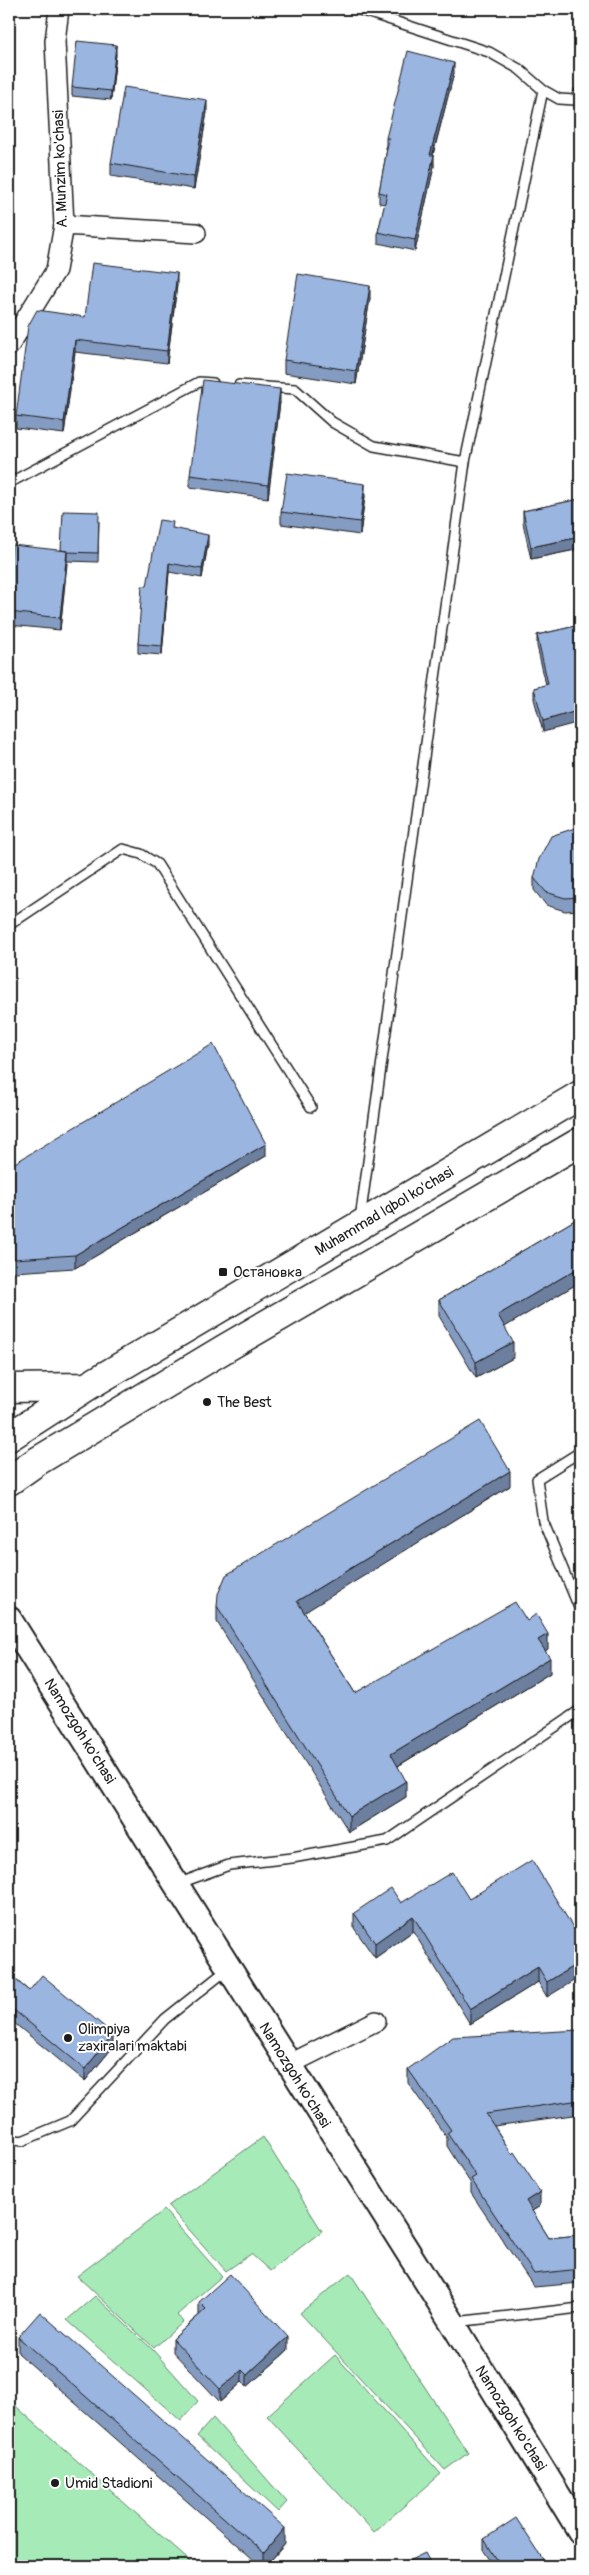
<svg xmlns="http://www.w3.org/2000/svg" width="589" height="2575" font-family="Pangolin,sans-serif">
  <style>
    .green { fill: #a6ebb7; stroke: #61846a }
    .lines { fill: none; stroke-linecap: round; stroke-linejoin: round }
    .service-casing { stroke: #1c1c1c; stroke-width: 12 }
    .minor-casing { stroke: #1c1c1c; stroke-width: 22 }
    .tertiary-casing { stroke: #1c1c1c; stroke-width: 28 }
    .primary-casing { stroke: #1c1c1c; stroke-width: 31 }
    .service { stroke: #fff; stroke-width: 9 }
    .minor { stroke: #fff; stroke-width: 19 }
    .tertiary { stroke: #fff; stroke-width: 24 }
    .primary { stroke: #fff; stroke-width: 28 }
    .wall { fill: #859cc2; stroke: #1c1c1c }
    .shaded-wall { fill: #6c7f9e; stroke: #1c1c1c }
    .building { fill: #9bb5e1; stroke: #1c1c1c }
    .poi-dot { fill: #1c1c1c; stroke: #fff; stroke-width: 2 }
    .labels { text-anchor: middle; stroke-width: 4; stroke-linejoin: round; paint-order: stroke }
    .street-label { font-size: 15px; fill: #1c1c1c; stroke: #fff }
    .poi-label { font-size: 15px; fill: #1c1c1c; stroke: #fff; text-anchor: start }
  </style>
  <rect width="100%" height="100%" fill="#fff"/>
  <filter id="ink" filterUnits="userSpaceOnUse"><feTurbulence type="fractalNoise" baseFrequency=".02" numOctaves="2"/><feDisplacementMap in="SourceGraphic" scale="10" xChannelSelector="R" yChannelSelector="G"/><feConvolveMatrix kernelMatrix="1 2 1 2 8 2 1 2 1" color-interpolation-filters="sRGB"/></filter>
  <g filter="url(#ink)">
    <path class="green" d="M263,2137L322,2231L270,2271L251,2254L226,2271L168,2206Z
      M164,2210L222,2276L177,2315L183,2322L154,2348L77,2276Z
      M350,2273L468,2453L445,2470L300,2313Z
      M95,2296L153,2350L198,2401L181,2421L67,2320Z
      M335,2355L441,2474L374,2532L267,2416Z
      M9,2400L195,2566H9Z
      M213,2418L287,2502L278,2512L197,2436Z"/>
    <g class="lines">
      <defs>
        <path id="service" d="M357,9L489,52L519,69L543,90L465,462L360,1219
          M543,90L559,99L575,100L580,91
          M239,385L295,389L332,422L374,446L465,462
          M9,483L199,382L213,383
          M9,925L123,849L141,854L157,864L311,1107
          M580,1452L537,1479L543,1521L580,1610
          M177,1884L229,1865L292,1858L387,1841L580,1710
          M9,2139L22,2141L70,2121L165,2019L228,1969
          M455,2322L580,2308"/>
        <path id="minor" d="M64,225L196,233
          M9,346L56,270L64,225L55,41L59,9
          M288,2065L376,2021"/>
        <path id="tertiary" d="M9,1619L452,2322L580,2531"/>
        <path id="primary" d="M9,1388L86,1387
          M9,1437L88,1386L580,1095
          M9,1481L36,1462L224,1349L580,1142"/>
      </defs>
      <use href="#service" class="service-casing"/>
      <use href="#minor" class="minor-casing"/>
      <use href="#tertiary" class="tertiary-casing"/>
      <use href="#primary" class="primary-casing"/>
      <use href="#service" class="service"/>
      <use href="#minor" class="minor"/>
      <use href="#tertiary" class="tertiary"/>
      <use href="#primary" class="primary"/>
    </g>
    <path class="wall" d="M116,54L111,100L72,96V87Z
      M454,73L433,155L434,166L415,251L378,243V232L385,204L379,203V192L387,149H386V138Z
      M207,112L194,189L111,176V163Z
      M577,222H580V267H578Z
      M177,285L167,363L75,352L64,434L16,428V416L85,317Z
      M370,298L356,384L284,373V360Z
      M280,402L268,498L190,487V475Z
      M365,496L360,535L281,524V512Z
      M580,499V549L531,559L523,523V511Z
      M99,521L98,562L67,561L60,630L9,625V572L61,550Z
      M173,528L208,544L202,578L169,572L162,655L138,653V644L147,586Z
      M580,625L543,732L534,699V688L546,685L537,646V635Z
      M580,829V910L565,911L546,905L534,890V878Z
      M9,1156L13,1164L266,1156L75,1268L14,1272L9,1267Z
      M580,1217V1282L504,1327L513,1358L476,1378L439,1316V1300Z
      M510,1486L304,1612L355,1693L527,1621L548,1649L545,1651L550,1673L398,1766L406,1797L349,1832L217,1622V1606Z
      M469,1899L580,1939L547,1997L538,1982L470,2024L413,1931L375,1958L354,1928V1913L401,1903Z
      M9,1974L29,1991L113,2047L85,2081L14,2023Z
      M580,2030V2114L494,2126L512,2154L540,2206L532,2211L549,2238L580,2235V2283L534,2287L471,2193V2184L447,2146V2138L408,2083V2069Z
      M199,2302L288,2350L247,2387L242,2382L220,2402L173,2352V2339L199,2315Z
      M18,2337L285,2544L266,2566H261L18,2353Z
      M484,2539L546,2564L555,2566H494L484,2551Z"/>
    <path class="shaded-wall" d="M116,45V54L111,100V91Z
      M454,63V73L430,165V155Z
      M207,100V112L194,189V177Z
      M434,155V166L415,251V240Z
      M177,273V285L167,363V351Z
      M370,286V298L356,384V371Z
      M75,340V352L64,434V422Z
      M280,389V402L268,498V485Z
      M365,484V496L360,535V522Z
      M208,535V544L202,578V569Z
      M580,537V549L531,559V547Z
      M67,551V564L60,630V618Z
      M169,563V572L162,655V646Z
      M580,710V722L543,732V721Z
      M266,1144V1156L75,1268V1255Z
      M580,1267V1282L498,1331V1315Z
      M513,1342V1358L476,1378V1362Z
      M510,1471V1486L297,1617V1601Z
      M548,1634V1649L538,1656V1640Z
      M550,1658V1673L391,1770V1754Z
      M406,1781V1797L349,1832V1816Z
      M413,1916V1931L375,1958V1943Z
      M580,1962V1977L547,1997V1982Z
      M538,1967V1982L470,2024V2009Z
      M14,2010V2023L9,2029V2017Z
      M113,2034V2047L85,2081V2069Z
      M540,2192V2206L526,2215V2201Z
      M288,2337V2350L247,2387V2375Z
      M242,2370V2382L220,2402V2389Z
      M285,2528V2544L266,2566H264V2553Z"/>
    <path class="building" d="M77,41L116,45L111,91L72,87Z
      M408,51L454,63L430,155H434L415,240L378,232L387,194L379,192L389,138H386Z
      M124,87L207,100L194,177L111,163Z
      M577,222H580V255H578Z
      M92,263L177,273L167,351L75,340L64,422L16,416L28,326L37,310L85,317Z
      M298,274L370,286L356,371L284,360Z
      M203,380L280,389L268,485L190,475Z
      M287,473L365,484L360,522L281,512Z
      M580,499V537L531,547L523,511Z
      M63,511L99,512L98,553L67,552V551L61,550Z
      M159,520L173,522L172,528L208,535L202,569L169,563L162,646L138,644L142,586H147Z
      M12,545L67,551L60,618L9,612V572Z
      M580,625V710L543,721L534,688L548,684L537,635Z
      M575,828L580,829V897L565,898L546,892L534,878L539,859L551,836Z
      M213,1044L266,1144L75,1255L14,1259L9,1255V1156L13,1164Z
      M580,1217V1267L498,1315L513,1342L476,1362L439,1300Z
      M480,1421L510,1471L297,1601L355,1693L515,1602L527,1621L536,1614L548,1634L538,1640L550,1658L391,1754L406,1781L349,1816L217,1606L218,1594L226,1575Z
      M532,1860L580,1939V1962L547,1982L538,1967L470,2009L413,1916L375,1943L354,1913L391,1888L401,1903L452,1872L469,1899Z
      M9,1974L29,1991L42,1975L113,2034L85,2069L14,2010L9,2017Z
      M580,2030V2100L486,2114L512,2154L514,2152L540,2192L526,2201L549,2238L580,2235V2269L534,2274L471,2179L476,2176L447,2133L451,2130L408,2069L453,2037Z
      M230,2274L288,2337L247,2375L242,2370L220,2389L173,2339L206,2309L199,2302Z
      M40,2312L285,2528L264,2553L18,2337Z
      M516,2518L546,2564L553,2561L555,2566H501L484,2539Z
      M425,2553L432,2566H398Z"/>
  </g>
  <g class="poi-dot">
    <rect x="218" y="1267" width="10" height="10" rx="2.5"/>
    <circle cx="207" cy="1402" r="5"/>
    <circle cx="68" cy="2038" r="5"/>
    <circle cx="55" cy="2483" r="5"/>
  </g>
  <g class="labels">
    <g class="street-label">
      <text transform="translate(60 169) rotate(-92)" y="5">A. Munzim ko'chasi</text>
      <text transform="translate(384 1211) rotate(-31)" y="5">Muhammad Iqbol ko'chasi</text>
      <text transform="translate(80 1731) rotate(58)" y="5">Namozgoh ko'chasi</text>
      <text transform="translate(295 2075) rotate(58)" y="5">Namozgoh ko'chasi</text>
      <text transform="translate(511 2418) rotate(58)" y="5">Namozgoh ko'chasi</text>
    </g>
    <g class="poi-label">
      <text x="233" y="1277">Остановка</text>
      <text x="217" y="1407">The Best</text>
      <text x="78" y="2034">Olimpiya<tspan x="78" dy="17">zaxiralari maktabi</tspan></text>
      <text x="65" y="2488">Umid Stadioni</text>
    </g>
  </g>
  <rect width="589" height="2575" fill="none" stroke="#fff" stroke-width="30"/>
  <rect x="15" y="15" width="559" height="2545" fill="none" stroke="#1c1c1c" stroke-width="2" filter="url(#ink)"/>
</svg>
